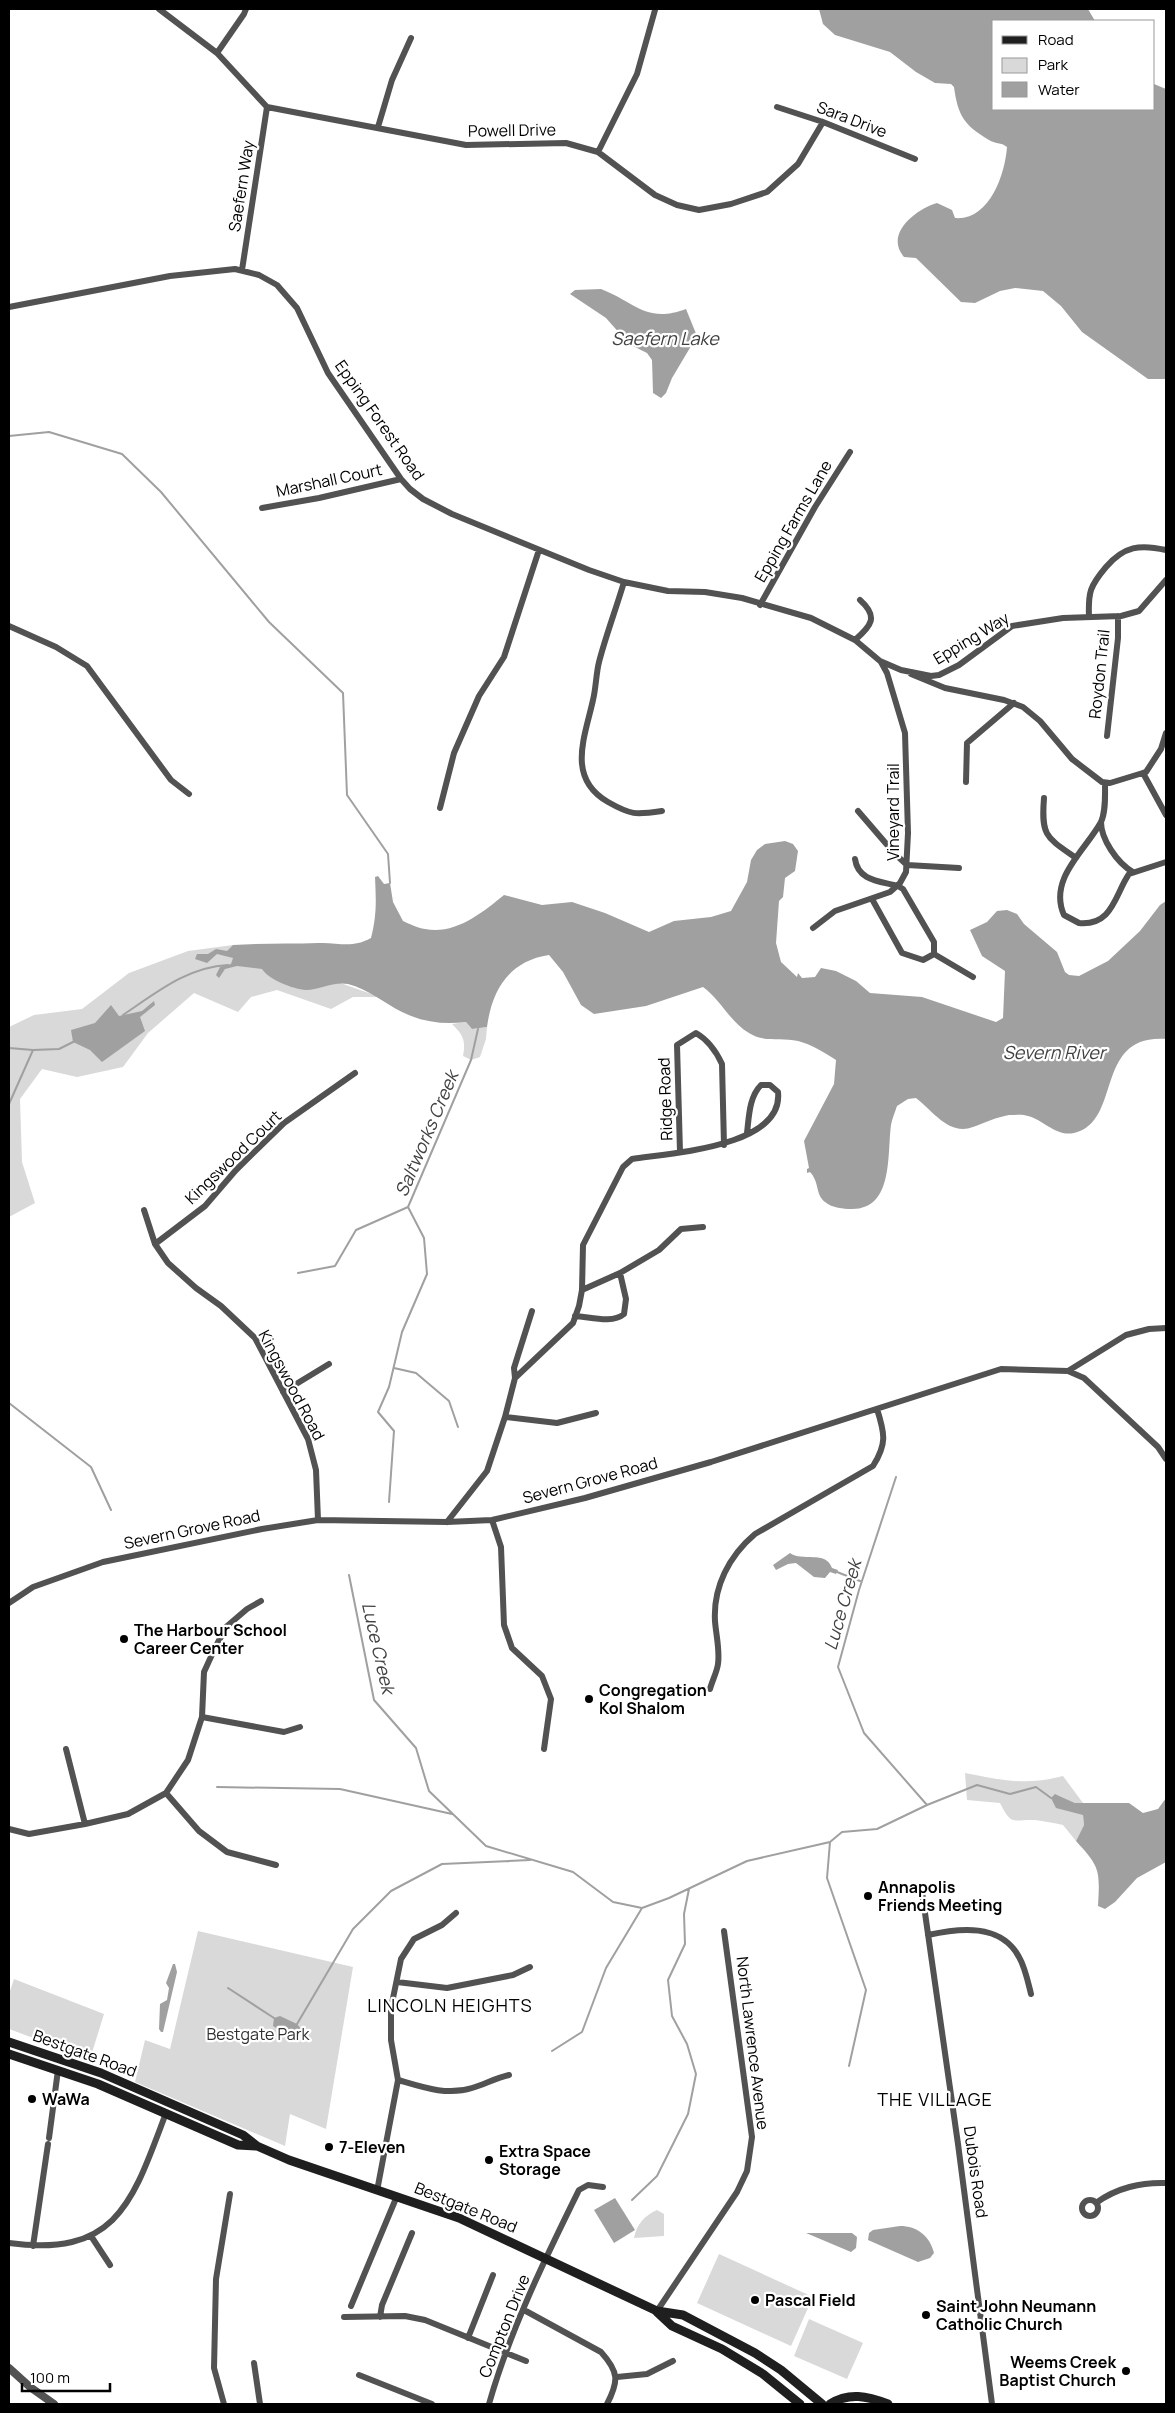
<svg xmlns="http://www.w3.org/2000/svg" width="1175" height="2413" font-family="Manrope,sans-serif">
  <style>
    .green { fill: #d9d9d9 }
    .water { fill: #a0a0a0 }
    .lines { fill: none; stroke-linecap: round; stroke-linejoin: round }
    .stream { stroke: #a0a0a0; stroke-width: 2 }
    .minor { stroke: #525252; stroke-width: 6 }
    .tertiary { stroke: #525252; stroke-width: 8 }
    .secondary { stroke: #1f1f1f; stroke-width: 9 }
    .poi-dot { fill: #000; stroke: #fff; stroke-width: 2 }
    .labels { text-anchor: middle; stroke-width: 4.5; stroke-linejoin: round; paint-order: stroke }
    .street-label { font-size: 16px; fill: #000; stroke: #fff }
    .poi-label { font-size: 16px; font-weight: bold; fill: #000; stroke: #fff; text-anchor: start }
    .park-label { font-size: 16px; fill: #303030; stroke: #fff }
    .water-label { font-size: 18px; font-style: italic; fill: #414141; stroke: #fff }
    .neighbourhood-label { font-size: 18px; letter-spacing: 1px; fill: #000; stroke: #fff }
  </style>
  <rect width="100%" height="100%" fill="#fff"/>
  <path class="green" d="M233,945L380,997H353L331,1009L277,990L251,997L238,1012L194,993L148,1033L123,1067L77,1077L42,1069L20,1099L22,1162L35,1203L9,1217V1027L34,1015L82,1009L129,973L188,951Z
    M466,1022L472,1029L487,1027L486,1039L480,1057L471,1060L463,1056C466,1040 463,1035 452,1024Z
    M965,1773C1001,1780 1026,1786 1063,1776L1083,1803H1075L1055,1794L1083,1814L1084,1825L1076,1841L1063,1825C1054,1823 1044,1821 1035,1820C1013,1819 1012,1827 1000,1803L967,1800Z
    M198,1931L353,1967L326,2129L290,2114L285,2146L135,2082L145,2040L170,2049Z
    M14,1979L104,2014L90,2059L9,2029V1994Z
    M657,2210L664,2214V2236L634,2238C637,2224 644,2216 657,2210Z
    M719,2254L813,2297L791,2346L697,2303Z
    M809,2319L863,2343L847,2379L794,2356Z"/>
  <path class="water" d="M819,9H1088L1095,21H994V109H1154V84L1166,89V379H1148L1082,332L1061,306L1043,291L1015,288L1000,291L975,303L961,302L916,258L904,257C884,234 916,209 937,203L952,210L955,218C989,221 1005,175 1007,147C1001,142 995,144 989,140C964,125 958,116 954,87L951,84L935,83L916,72L890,52L835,35L823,24Z
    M601,289C635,302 646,324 686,309L697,336L672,378L666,393L661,398L653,393L652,360L647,353L629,344L606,318L570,294L575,290Z
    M785,841L793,844L798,851L795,871L785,878L783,897L779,901L776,943L781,962L797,977L798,973L802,978L815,977L821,968L836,971L856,981L870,993L922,997L996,1022L1003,1018L1005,971L982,956L970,930L987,922L997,911L1007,910L1017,914L1024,924L1057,952L1065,972L1069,975L1079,976L1108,961L1140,931L1160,905L1166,901V1039C1093,1034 1123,1122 1074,1133C1056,1137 1044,1120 1028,1116C1023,1114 1015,1115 1009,1115C997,1117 984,1123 973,1127C949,1136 933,1111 916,1098L908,1099L897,1106C895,1112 892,1119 891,1125C887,1154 894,1210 851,1209C844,1209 832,1208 825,1202C815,1194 820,1183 810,1172L807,1173V1169L809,1168L804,1141L834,1084L836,1060C825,1053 811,1044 798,1041C781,1037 764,1043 749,1033C730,1022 721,1000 703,987L646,1006L594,1014L581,1005L563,972L549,955C509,961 492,990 487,1027L472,1029L466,1022C444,1025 422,1022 402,1012C384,1003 368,989 348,984C334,981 319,990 306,990C293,989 269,980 262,969L237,966L225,969L219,978L216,975L220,967L231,964L233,958L217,954L207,963L195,959L197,954H208L216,949L227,951L233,945C261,943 290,944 318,943C339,942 351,949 371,938C377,915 376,900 375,877L378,876L384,884L390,883L393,902L403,921C410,924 417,928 425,929C455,935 482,913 504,895L542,905L572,902L605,913L649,932L674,921L711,917L731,911L747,882L751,860L757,850L765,844Z
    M154,1001L155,1005L140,1017L145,1031L102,1062L90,1050L73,1042L71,1030L95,1023L111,1005L119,1016L142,1011Z
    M790,1553C802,1562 826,1550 832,1568L838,1570L836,1574L830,1572L825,1578L814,1577L796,1563L788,1564L776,1570L773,1565Z
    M1055,1794L1075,1803H1129L1143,1813L1158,1809L1166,1798V1862L1137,1878L1115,1902L1105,1909L1098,1906C1100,1870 1100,1867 1076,1841L1084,1825L1083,1815L1056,1808L1051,1798Z
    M173,1964H175L177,1972L163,2032H161L159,2029L160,2004L167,2000L169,1988L166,1983Z
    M280,2016L297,2024L302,2030L298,2038H292L273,2026L274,2018Z
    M615,2198L635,2230L614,2243L594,2210Z
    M900,2226C917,2226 930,2236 934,2253L930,2258L918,2262L868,2240L869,2233L873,2230Z
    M806,2233H852L857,2237L856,2248L851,2252Z"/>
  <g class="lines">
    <path class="stream" d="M9,436L49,432L122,454L161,492L269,622L343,693L347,795L388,854L390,883
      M123,1015C156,993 187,967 228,965
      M9,1048L33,1050
      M9,1104L33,1050L59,1049L75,1041
      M298,1273L335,1266L356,1230L408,1207
      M394,1368L416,1373L449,1401L458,1427
      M9,1403L91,1467L111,1510
      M896,1477L859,1590L838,1667L864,1733L927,1805
      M389,1502L394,1431L378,1412L389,1387L402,1332L427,1274L424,1238L408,1207L471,1060L478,1029
      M837,1572L860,1581
      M349,1575L374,1700L416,1748L429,1791L486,1846L573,1872L613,1902L642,1908L669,1898L747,1861L830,1842L842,1832L877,1829L927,1805L977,1785L1010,1794L1036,1787L1051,1798
      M217,1787L340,1789L452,1814
      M830,1842L827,1878L866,1990L849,2066
      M228,1988L274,2018
      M297,2024L353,1929L391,1891L442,1864L530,1860
      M552,2051L582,2032L606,1968L642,1908
      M632,2200L657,2176L688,2114L696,2074L687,2044L672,2016L668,1980L685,1944L684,1914L689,1889"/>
    <path class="minor" d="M159,9L217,53L267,107L466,145L566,143L598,152L655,195L677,205L699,210L731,204L767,192L798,164L823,122
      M217,53L244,14L246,9
      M777,107L823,122L915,159
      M378,127L392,80L411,38
      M598,152L637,74L655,10
      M242,270L267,107
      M9,307L170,276L235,269L259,275L277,285L297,308L328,373L401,479L410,489L423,499L452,514L589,570L624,582L668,591L705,592L742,598L811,618L855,640L880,661L901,670L931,676L939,675L959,665L1012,626L1063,618L1121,616L1139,611L1166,580
      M262,508L319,498L401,479
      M624,582C616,609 606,635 599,662C596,674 596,688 593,700C585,737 566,778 608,802C631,815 635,815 662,811
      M760,605L815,507L850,452
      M1089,617C1088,592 1090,586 1106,567C1124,546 1140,544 1166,550
      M9,626L56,647L87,666L171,780L189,794
      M855,640C871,626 879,617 860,600
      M911,674L945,688L1004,700L1023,707L1040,721L1072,759L1102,782L1110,783L1146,772L1161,749L1166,733
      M1107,736L1118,638V616
      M1143,773L1166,815
      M966,782L967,743L1014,703
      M1105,783C1105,795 1106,811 1101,822C1085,851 1048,879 1064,915L1079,923C1113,926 1115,894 1129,874L1166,862
      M1044,798C1041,836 1046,837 1076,858
      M440,808L454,753L479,696L504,657L539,550
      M858,811L895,854L907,865
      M1101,822C1101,839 1117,863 1133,872
      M855,859C858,881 880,881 898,886L903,889L934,942V954
      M907,865L959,868
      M872,899L902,953L923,960L934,954
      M813,928L835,911L890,892L900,883L906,872L908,833L905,733L887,673L881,662
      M934,954L973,977
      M680,1152L677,1045L696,1033C708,1040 716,1051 722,1064L724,1145
      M144,1210L155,1244L168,1263L196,1288L221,1306L255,1338L308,1439L316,1470L318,1520
      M155,1244L205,1206L236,1170L284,1123L355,1073
      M582,1290L620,1273L659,1250L681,1229L703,1227
      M575,1316C591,1317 612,1324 624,1314L626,1299L620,1273
      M1068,1371L1084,1378L1158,1447L1166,1459
      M515,1378L514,1368L532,1311
      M283,1392L329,1364
      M505,1417L557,1423L596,1413
      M492,1520L501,1547L504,1625L512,1648L542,1676L551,1699L544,1749
      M447,1522L487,1471L505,1417L515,1378L573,1323L579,1306L582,1290L583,1245L623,1167L632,1159C670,1153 784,1147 778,1092L770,1085H761C749,1097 749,1117 747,1133
      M9,1603L33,1587L103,1562L262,1529L318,1520L447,1522L492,1520L585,1498L711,1462L1001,1369L1068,1371L1126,1335L1149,1329L1166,1328
      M710,1689C712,1681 717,1672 718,1664C720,1650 716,1635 715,1621C713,1587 729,1556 755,1534L873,1466C887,1444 885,1434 877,1409
      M202,1717L284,1732L300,1727
      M66,1749L85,1824
      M166,1793L199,1831L227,1852L276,1865
      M9,1829L29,1834L85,1824L128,1814L166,1793L188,1760L202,1717L204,1672L215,1648L226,1627L247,1609L261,1601
      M921,1885L958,2144L992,2404
      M928,1935C959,1928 1001,1923 1019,1957C1025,1967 1028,1982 1031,1994
      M397,1982L447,1988L513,1975L530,1967
      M398,2080C422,2087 447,2096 472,2088C485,2084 496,2078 509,2075
      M49,2138L58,2070
      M377,2191L398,2080L391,2040V2008L401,1959L414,1939L442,1925L456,1913
      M1082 2208a8 8 0 1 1 16 0a8 8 0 1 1-16 0Z
      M1096,2203C1116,2188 1142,2182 1166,2183
      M91,2236L110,2265
      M9,2243C118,2258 133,2200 166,2113
      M33,2246L48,2144
      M351,2306L397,2196
      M524,2310L601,2352C619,2372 619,2381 607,2404
      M657,2311L737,2192L747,2171L752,2137L724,1931
      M344,2317L405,2316L425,2320L526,2361
      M380,2317L382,2305L412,2233
      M468,2338L493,2275
      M254,2363L260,2404
      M359,2375L432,2404
      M617,2377L647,2374L673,2361
      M224,2404L214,2368L216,2279L230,2194
      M489,2404C510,2330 545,2259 579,2190L588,2185L603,2187"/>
    <path class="tertiary" d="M9,2368L30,2387L54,2404"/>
    <path class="secondary" d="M9,2042L101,2073L243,2135L257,2146L289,2160L459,2218L657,2311L683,2315L755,2353L781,2370L822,2404
      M9,2054L98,2084L238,2145L256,2146
      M657,2312L672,2326L722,2349L763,2374L800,2404
      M830,2404C849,2392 867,2396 888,2404"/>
  </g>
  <g class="poi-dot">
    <circle cx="124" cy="1639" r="5"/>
    <circle cx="589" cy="1699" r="5"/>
    <circle cx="868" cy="1896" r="5"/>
    <circle cx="32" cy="2099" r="5"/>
    <circle cx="329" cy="2147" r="5"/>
    <circle cx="489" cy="2160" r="5"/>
    <circle cx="755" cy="2300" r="5"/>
    <circle cx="926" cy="2315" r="5"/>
    <circle cx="1126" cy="2371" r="5"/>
  </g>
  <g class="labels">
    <g class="street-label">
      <text transform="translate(852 119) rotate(21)" y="6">Sara Drive</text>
      <text transform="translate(512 130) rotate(-1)" y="6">Powell Drive</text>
      <text transform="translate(241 186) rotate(-81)" y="6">Saefern Way</text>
      <text transform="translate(380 420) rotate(55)" y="6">Epping Forest Road</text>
      <text transform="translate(329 480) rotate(-12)" y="6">Marshall Court</text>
      <text transform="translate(793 521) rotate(-60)" y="6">Epping Farms Lane</text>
      <text transform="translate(971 638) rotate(-31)" y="6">Epping Way</text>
      <text transform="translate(1099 674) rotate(-84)" y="6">Roydon Trail</text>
      <text transform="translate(893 812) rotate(-90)" y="6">Vineyard Trail</text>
      <text transform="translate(665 1099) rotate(-92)" y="6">Ridge Road</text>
      <text transform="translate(233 1157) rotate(-44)" y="6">Kingswood Court</text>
      <text transform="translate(292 1385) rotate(62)" y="6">Kingswood Road</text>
      <text transform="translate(590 1480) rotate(-15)" y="6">Severn Grove Road</text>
      <text transform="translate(192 1529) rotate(-12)" y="6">Severn Grove Road</text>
      <text transform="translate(753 2043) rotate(83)" y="6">North Lawrence Avenue</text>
      <text transform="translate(85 2053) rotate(20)" y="6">Bestgate Road</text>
      <text transform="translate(976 2172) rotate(82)" y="6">Dubois Road</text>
      <text transform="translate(466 2207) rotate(22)" y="6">Bestgate Road</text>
      <text transform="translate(504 2326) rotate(-68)" y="6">Compton Drive</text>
    </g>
    <g class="poi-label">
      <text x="134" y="1636">The Harbour School<tspan x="134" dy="18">Career Center</tspan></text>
      <text x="599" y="1696">Congregation<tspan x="599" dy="18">Kol Shalom</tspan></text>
      <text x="878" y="1893">Annapolis<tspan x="878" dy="18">Friends Meeting</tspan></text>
      <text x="42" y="2105">WaWa</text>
      <text x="339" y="2153">7-Eleven</text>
      <text x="499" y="2157">Extra Space<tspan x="499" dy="18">Storage</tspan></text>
      <text x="765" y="2306">Pascal Field</text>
      <text x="936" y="2312">Saint John Neumann<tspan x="936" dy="18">Catholic Church</tspan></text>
      <text x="1116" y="2368" text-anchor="end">Weems Creek<tspan x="1116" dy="18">Baptist Church</tspan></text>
    </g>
    <g class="park-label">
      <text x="258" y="2040">Bestgate Park</text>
    </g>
    <g class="water-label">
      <text x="665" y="345">Saefern Lake</text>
      <text x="1054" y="1059">Severn River</text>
      <text transform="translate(427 1134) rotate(-67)" y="6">Saltworks Creek</text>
      <text transform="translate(843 1605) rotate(-74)" y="6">Luce Creek</text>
      <text transform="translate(378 1648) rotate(77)" y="6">Luce Creek</text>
    </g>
    <g class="neighbourhood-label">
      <text x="450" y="2012">LINCOLN HEIGHTS</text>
      <text x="935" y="2106">THE VILLAGE</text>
    </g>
  </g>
  <rect width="1175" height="2413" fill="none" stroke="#000000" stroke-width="20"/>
  <rect x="992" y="20" width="162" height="90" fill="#ffffff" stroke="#999999"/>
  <rect x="1002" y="36" width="25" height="8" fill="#1f1f1f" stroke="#999999"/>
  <text x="1038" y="45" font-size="15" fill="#000000">Road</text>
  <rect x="1002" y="58" width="25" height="15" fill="#d9d9d9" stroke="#999999"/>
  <text x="1038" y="70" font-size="15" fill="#000000">Park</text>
  <rect x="1002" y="82" width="25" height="15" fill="#a0a0a0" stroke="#999999"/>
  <text x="1038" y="95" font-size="15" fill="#000000">Water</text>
  <path d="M22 2383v8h88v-8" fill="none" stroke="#000000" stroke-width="2.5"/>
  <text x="30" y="2383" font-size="15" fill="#000000" stroke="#ffffff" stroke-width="4" paint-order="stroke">100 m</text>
</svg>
